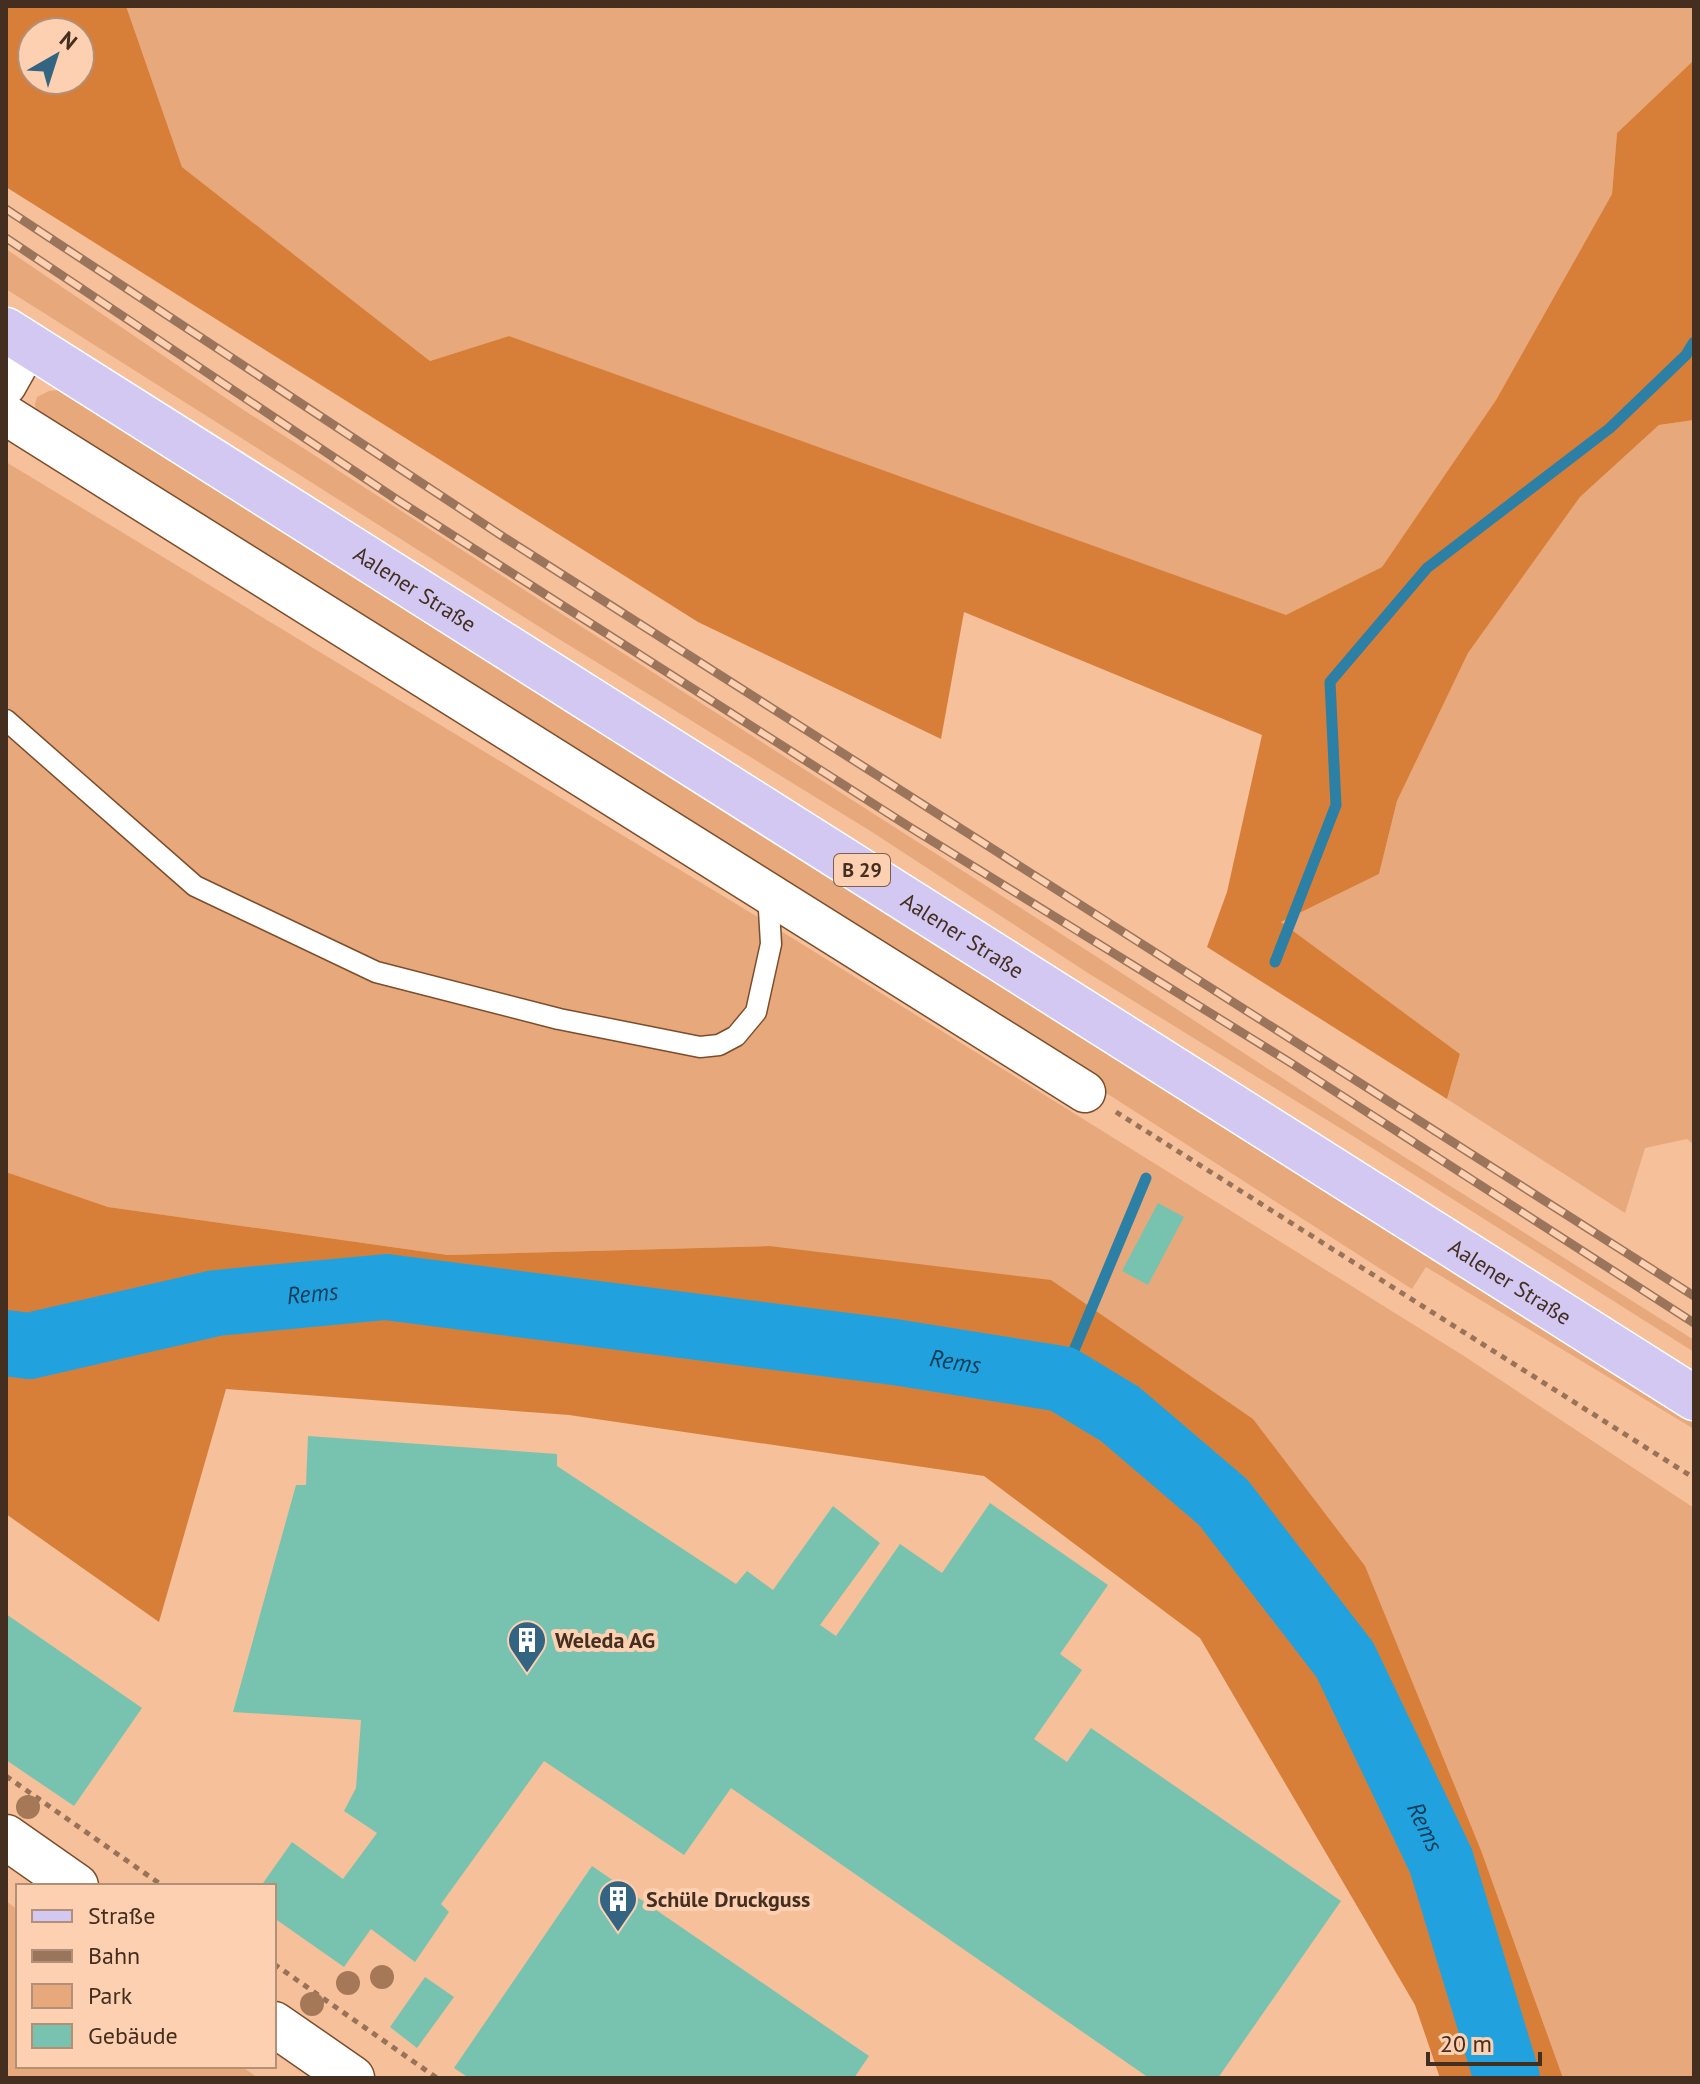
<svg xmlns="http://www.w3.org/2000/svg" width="1700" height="2084" font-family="'PT Sans',sans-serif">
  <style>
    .green { fill: #e7a87b }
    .forest { fill: #d77f39; fill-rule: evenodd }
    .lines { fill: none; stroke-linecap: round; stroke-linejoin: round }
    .stream { stroke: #2c7fa5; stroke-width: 11 }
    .river { stroke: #21a2df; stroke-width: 66 }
    .building { fill: #78c3b0 }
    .lane-casing { stroke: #7c4d2a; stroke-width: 23 }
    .street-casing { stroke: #7c4d2a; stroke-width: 43 }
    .secondary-casing { stroke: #7c4d2a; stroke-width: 47 }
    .primary-casing { stroke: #fff; stroke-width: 47 }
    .path { stroke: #987359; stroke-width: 5; stroke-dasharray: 6 6; stroke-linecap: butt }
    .lane { stroke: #fff; stroke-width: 20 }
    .street { stroke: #fff; stroke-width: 40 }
    .secondary { stroke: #fff; stroke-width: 44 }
    .primary { stroke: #d3c8f1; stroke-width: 44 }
    .rail-casing { stroke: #9b755b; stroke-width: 9 }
    .rail { stroke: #fcd0b1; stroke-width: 6; stroke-dasharray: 18; stroke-linecap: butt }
    .tree { fill: #a57857 }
    .labels { text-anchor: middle; stroke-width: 8; stroke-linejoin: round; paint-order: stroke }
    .shield { fill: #fcd0b1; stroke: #7b5f4b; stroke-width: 2 }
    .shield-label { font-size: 20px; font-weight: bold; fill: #442e1f }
    .street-label { font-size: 22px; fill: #442e1f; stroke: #fcd0b1 }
    .poi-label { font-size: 22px; font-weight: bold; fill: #442e1f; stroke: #fcd0b1; text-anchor: start }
    .water-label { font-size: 24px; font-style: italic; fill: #0a3c55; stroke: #fcd0b1 }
  </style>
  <rect width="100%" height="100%" fill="#f6c09a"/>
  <path class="green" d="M126,6H1694V60L1617,133L1612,194L1496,400L1382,567L1286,616L509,336L430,361L182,167Z
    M6,249L239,407L1097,957L1357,1127L1694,1340V1352L1353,1136L1088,973L872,832L546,631L6,289Z
    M60,390L68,392L1694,1413V1429L1426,1267L1412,1289L836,920L36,416L35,404L37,397L49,391Z
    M1694,420V1145L1687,1139L1645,1148L1625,1213L1447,1099L1460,1054L1281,922L1379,874L1397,801L1468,653L1580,497L1659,425Z
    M6,462L789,936L1464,1356L1694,1508V2078H1563L1482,1853L769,1246L448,1255L108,1207L6,1172Z
    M6,1901L18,1910V2066H241L258,2078H11L6,2074Z"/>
  <path class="forest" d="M6,6H126L182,167L430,361L509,336L1286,615L1382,567L1496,400L1612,194L1617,133L1694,60V420L1659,425L1580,497L1468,653L1397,801L1379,874L1281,922L1460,1054L1447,1099L1207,947L1227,892L1262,735L964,612L941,739L698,622L6,187ZM32,32H80V80H32Z
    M6,1172L108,1207L448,1255L769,1246L1051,1280L1253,1419L1365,1566L1482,1853L1563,2078H1440L1415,2005L1200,1638L984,1476L569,1415L226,1389L159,1622L6,1514Z"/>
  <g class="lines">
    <path class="stream" d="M1275,962L1336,805L1330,682L1427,568L1610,428L1686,355L1694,342
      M1062,1379L1146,1178"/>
    <path class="river" id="s1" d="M6,1343L29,1346L216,1303L386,1287L894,1352L1062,1379L1120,1414L1223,1502L1345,1660L1441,1861L1507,2078"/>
  </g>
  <path class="building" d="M1158,1203L1184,1217L1148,1285L1122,1271Z
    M308,1436L557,1454V1466L736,1584L747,1571L773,1590L833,1506L880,1543L820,1625L836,1636L900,1544L942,1573L990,1503L1108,1585L1060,1654L1082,1670L1034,1739L1067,1762L1091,1728L1341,1901L1218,2078H1149L731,1788L684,1855L544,1761L441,1904L449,1912L415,1962L371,1929L344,1967L274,1918V1886H261L292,1842L343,1879L377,1833L344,1811L356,1788L361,1720L233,1712L296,1485H306Z
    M6,1614L142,1708L74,1806L6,1760Z
    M592,1866L869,2056L854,2078H469L454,2068Z
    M425,1977L454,1997L417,2048L390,2027Z"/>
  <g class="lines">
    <defs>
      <path id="lane" d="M6,720L195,886L376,972L559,1019L700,1047L719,1045L736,1036L756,1012L771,944L768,893"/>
      <path id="street" d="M6,385L29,344
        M6,415L1085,1092"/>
      <path id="secondary" d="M6,1837L76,1886
        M274,2024L352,2078"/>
      <g id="primary">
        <path id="s2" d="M6,330L1694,1398"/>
      </g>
    </defs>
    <use href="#lane" class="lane-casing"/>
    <use href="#street" class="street-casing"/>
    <use href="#secondary" class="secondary-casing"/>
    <use href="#primary" class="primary-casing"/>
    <path class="path" d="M1116,1112L1694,1478
      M6,1776L163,1886
      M274,1964L437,2078"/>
    <use href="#lane" class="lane"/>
    <use href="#street" class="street"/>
    <use href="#secondary" class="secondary"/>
    <use href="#primary" class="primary"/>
    <defs>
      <path id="rail" d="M6,209L505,538L1694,1296
        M6,238L399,501L908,826L1291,1063L1694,1323"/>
    </defs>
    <use href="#rail" class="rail-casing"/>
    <use href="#rail" class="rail"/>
  </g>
  <g class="tree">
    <circle cx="28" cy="1807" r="12"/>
    <circle cx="382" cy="1977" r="12"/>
    <circle cx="348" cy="1983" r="12"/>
    <circle cx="312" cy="2004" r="12"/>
  </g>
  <defs>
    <symbol id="building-pin" viewBox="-11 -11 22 30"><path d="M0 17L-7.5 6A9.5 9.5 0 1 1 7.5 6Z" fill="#336582" stroke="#fcd0b1"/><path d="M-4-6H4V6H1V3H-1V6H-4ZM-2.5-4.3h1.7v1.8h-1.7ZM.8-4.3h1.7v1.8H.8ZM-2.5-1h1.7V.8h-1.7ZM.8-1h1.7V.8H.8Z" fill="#fff"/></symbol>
  </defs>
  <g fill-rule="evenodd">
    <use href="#building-pin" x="505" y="1618" width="44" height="60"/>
    <use href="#building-pin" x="596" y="1877" width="44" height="60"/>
  </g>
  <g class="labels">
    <rect class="shield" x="834" y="854" width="56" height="32" rx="6"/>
    <g class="shield-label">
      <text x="862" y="877">B 29</text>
    </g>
    <g class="street-label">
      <text dy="8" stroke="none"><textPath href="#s2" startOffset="484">Aalener Straße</textPath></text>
      <text dy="8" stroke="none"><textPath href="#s2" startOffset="1132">Aalener Straße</textPath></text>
      <text dy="8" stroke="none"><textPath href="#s2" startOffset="1780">Aalener Straße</textPath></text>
    </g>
    <g class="poi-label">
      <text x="555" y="1648">Weleda AG</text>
      <text x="646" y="1907">Schüle Druckguss</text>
    </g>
    <g class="water-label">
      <text dy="8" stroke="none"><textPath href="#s1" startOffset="312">Rems</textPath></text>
      <text dy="8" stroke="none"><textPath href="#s1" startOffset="960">Rems</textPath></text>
      <text dy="8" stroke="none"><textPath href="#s1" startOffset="1656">Rems</textPath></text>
    </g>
  </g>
  <rect width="1700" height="2084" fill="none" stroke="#442e1f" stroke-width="16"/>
  <rect x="16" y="1884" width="260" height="184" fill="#fcd0b1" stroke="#b28f77" stroke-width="2"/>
  <rect x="32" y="1910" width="40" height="12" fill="#d3c8f1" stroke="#b28f77" stroke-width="2"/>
  <text x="88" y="1924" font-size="24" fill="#442e1f">Straße</text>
  <rect x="32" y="1950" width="40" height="12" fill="#9b755b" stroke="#b28f77" stroke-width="2"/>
  <text x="88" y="1964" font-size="24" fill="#442e1f">Bahn</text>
  <rect x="32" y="1984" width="40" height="24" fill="#e7a87b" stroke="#b28f77" stroke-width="2"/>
  <text x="88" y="2004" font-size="24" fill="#442e1f">Park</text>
  <rect x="32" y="2024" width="40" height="24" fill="#78c3b0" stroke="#b28f77" stroke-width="2"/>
  <text x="88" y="2044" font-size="24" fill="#442e1f">Gebäude</text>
  <g transform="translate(56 56) rotate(39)"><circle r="38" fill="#fcd0b1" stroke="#b28f77" stroke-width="2"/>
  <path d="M0-6L14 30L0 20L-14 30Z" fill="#336582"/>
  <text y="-12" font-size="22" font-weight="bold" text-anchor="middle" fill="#442e1f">N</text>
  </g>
  <path d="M1428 2052v12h112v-12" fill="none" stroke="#442e1f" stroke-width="4"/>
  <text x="1440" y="2052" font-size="24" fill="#442e1f" stroke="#fcd0b1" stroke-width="6" paint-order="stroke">20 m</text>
</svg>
